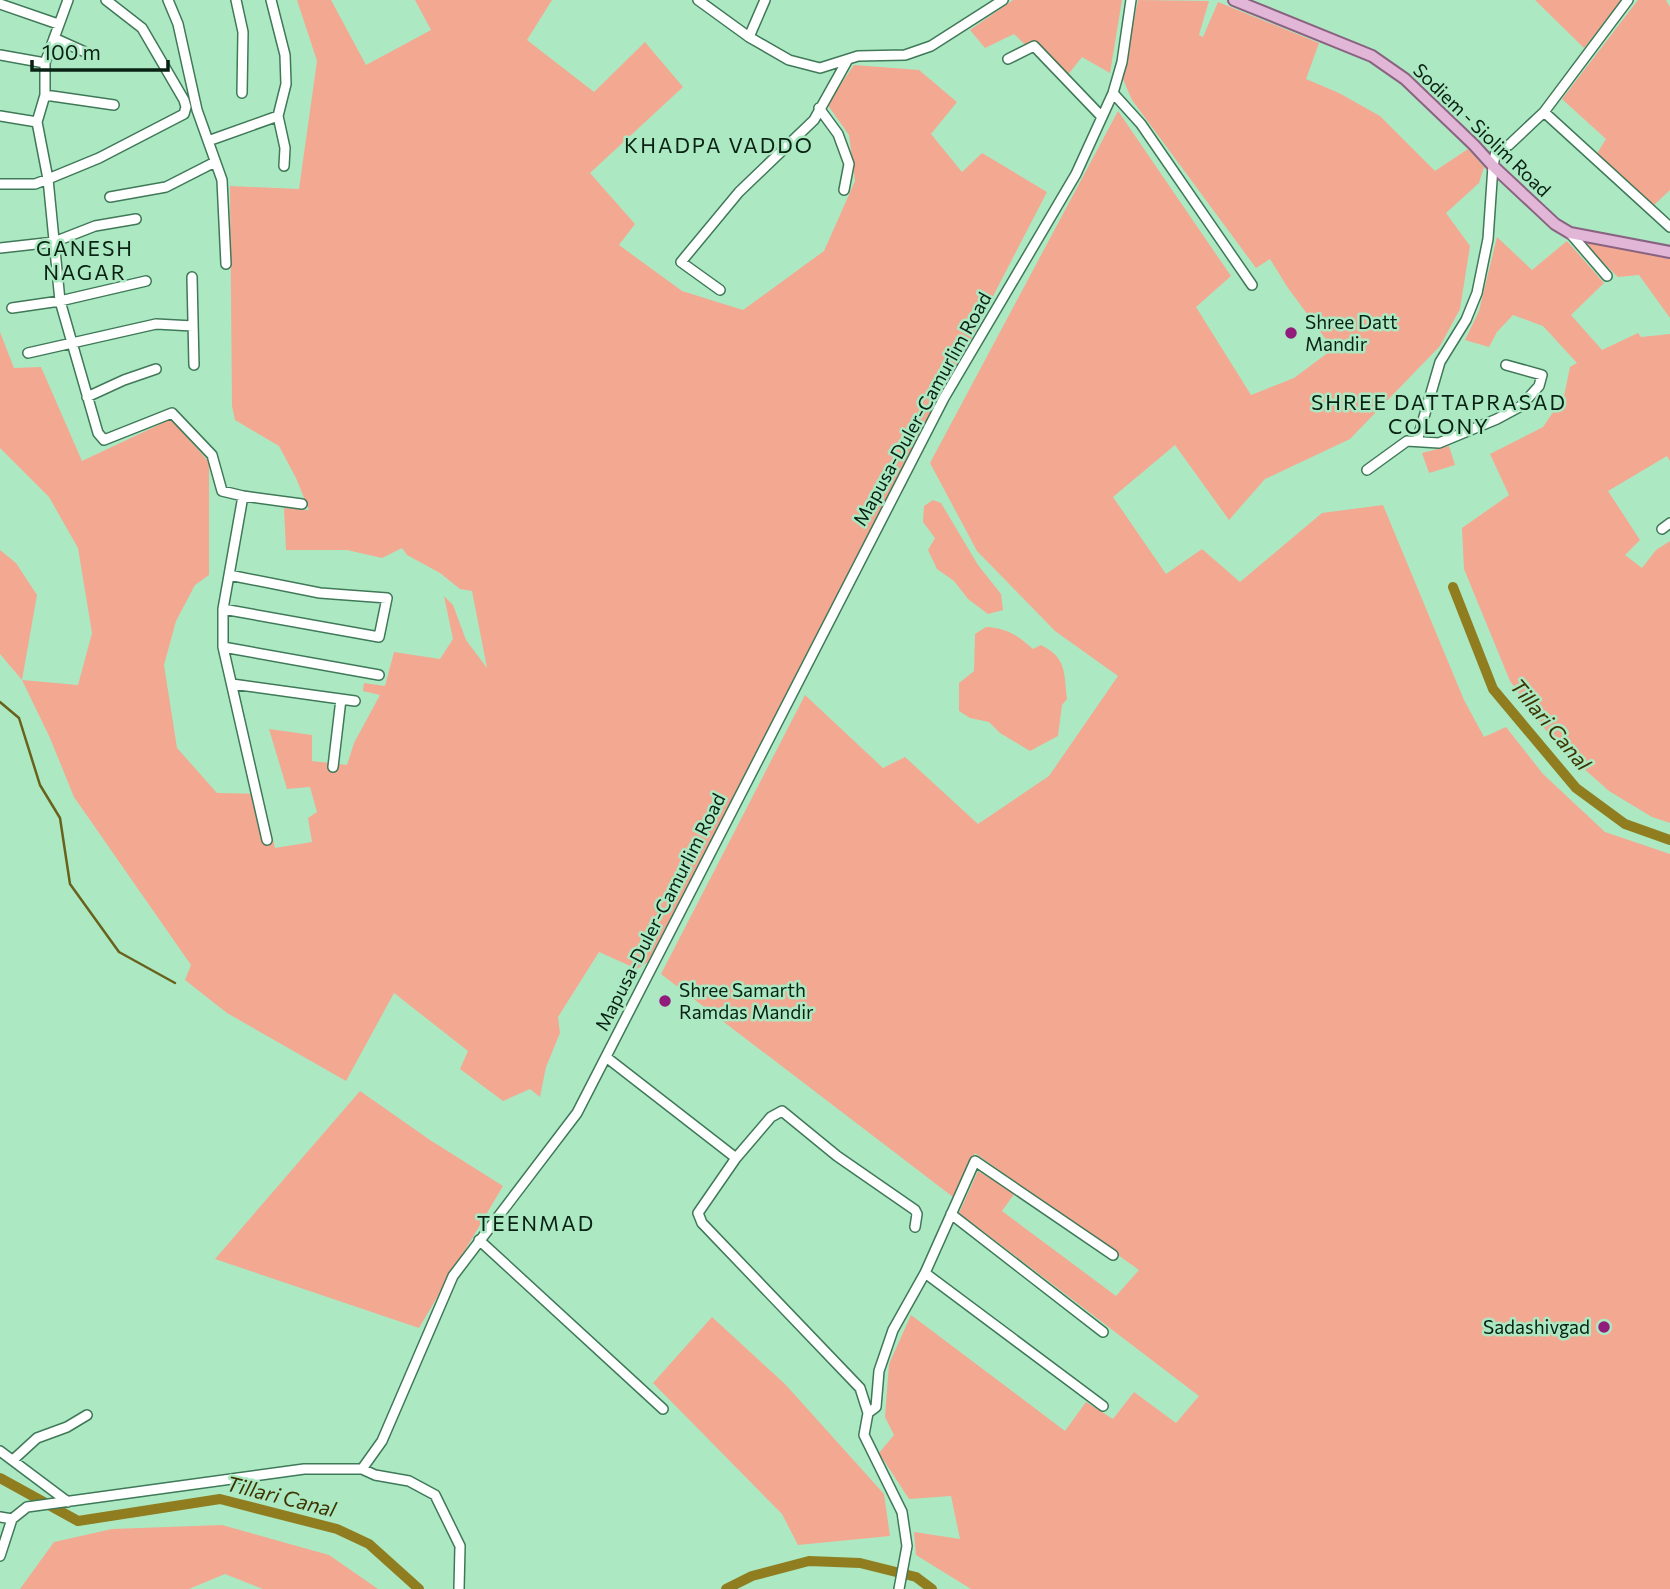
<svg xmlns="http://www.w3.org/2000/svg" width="1670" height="1589" font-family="Commissioner,sans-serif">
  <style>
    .green { fill: #f3a892 }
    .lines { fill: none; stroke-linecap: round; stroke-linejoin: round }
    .stream { stroke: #68621c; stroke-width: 2.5 }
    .canal { stroke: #907d20; stroke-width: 10 }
    .minor-casing { stroke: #3f7958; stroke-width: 12 }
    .major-casing { stroke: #896381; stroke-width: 14 }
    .minor { stroke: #fff; stroke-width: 9 }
    .major { stroke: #e2b6d6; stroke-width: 10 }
    .poi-dot { fill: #911c7b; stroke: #ace9c3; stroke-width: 2.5 }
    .labels { text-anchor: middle; stroke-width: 5; stroke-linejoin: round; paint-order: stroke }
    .street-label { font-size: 19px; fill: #092214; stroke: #ace9c3 }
    .poi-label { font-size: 19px; fill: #092214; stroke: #ace9c3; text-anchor: start }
    .neighbourhood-label { font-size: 21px; letter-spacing: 2px; fill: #092214; stroke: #ace9c3 }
    .water-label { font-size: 21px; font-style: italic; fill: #3e3400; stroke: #ace9c3 }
  </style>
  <rect width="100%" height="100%" fill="#ace9c3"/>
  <path class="green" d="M297,0H331L366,65L431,30L415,0H552L527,40L594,92L645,42L683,87L590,173L635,224L619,245L682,291L743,310L824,251L855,181L849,135L827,104L854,65L919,70L957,102L931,134L962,172L982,153L1047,192L648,962L637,969L599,952L558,1017L560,1033L546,1067L540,1097L530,1089L503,1101L460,1069L468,1051L394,993L346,1081L227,1013L185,980L191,965L74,797L50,738L22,680L0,654V550L16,563L37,595L22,680L78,685L92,633L78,548L49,497L0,448V332L14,368L41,367L82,461L171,419L209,462V575L195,585L176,621L164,665L177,748L217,793L262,794L275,848L312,842L308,818L317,812L310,787L287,789L269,729L312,735V761L347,765L354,743L380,695L363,691L364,683L385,686L394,652L440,659L453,639L444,596L453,605L466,640L487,668L472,591L460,589L440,573L407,555L402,548L382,558L347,550H286L284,508L309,510L296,478L279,446L235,420L232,406L230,186L299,189L317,61Z
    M1013,0H1122L1110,73L1082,57L1063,81L1014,34L985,48L970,30Z
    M1138,0L1209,1L1199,35L1203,37L1218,2L1319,43L1306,79L1339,93L1380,116L1435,171L1468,149L1484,167L1479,183L1446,213L1470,246L1460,309L1440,346L1350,439L1265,479L1229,520L1175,445L1113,497L1166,574L1202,549L1240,582L1322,513L1383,505L1464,700L1484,737L1506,727L1543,774L1605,832L1670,854V1589H971L916,1555L914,1532L960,1539L951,1496L909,1499L879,1453L894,1435L885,1417L889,1364L911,1315L1065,1431L1086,1402L1113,1419L1134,1392L1176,1423L1199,1396L959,1213L978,1171L1015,1193L1002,1211L1116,1296L1139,1270L975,1153L957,1200L661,974L805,695L883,768L905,757L978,824L1049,776L1118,676L1055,631L977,551L930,463L1118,111L1231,276L1196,307L1251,395L1294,378L1333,349L1288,288L1270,259L1256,268L1132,100L1122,77Z
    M1535,0H1622L1584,48Z
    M1638,0H1666L1670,7V190L1654,205L1596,155L1606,139L1562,99Z
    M1497,237L1532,270L1567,241L1604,283L1571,315L1602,350L1638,333L1641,337L1670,334V461L1667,456L1608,491L1640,540L1625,555L1642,568L1656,550L1670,541V823L1652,817L1609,791L1556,744L1510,681L1464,569L1462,528L1509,495L1490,454L1543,427L1564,396L1570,367L1577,363L1543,326L1513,315L1497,332L1489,347L1465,340L1479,311Z
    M1587,242L1670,258V318L1639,275L1618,277L1590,250Z
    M1449,446L1455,465L1429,473L1422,453Z
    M933,500L941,503L978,565L1001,594L1003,610L988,614L968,599L954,581L937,569L928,550L935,538L923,522L924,506Z
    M986,627C1006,628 1018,635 1033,649L1041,645C1067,658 1064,673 1067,699L1062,705L1058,736L1030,751L1000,733L989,722L970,718L959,711V683L974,671L975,634Z
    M360,1091L430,1140L503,1186L419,1328L215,1259Z
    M712,1317L785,1384L884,1494L890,1536L798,1545L782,1514L653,1383Z
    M222,1525L329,1555L378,1589H263L225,1574L189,1589H20L54,1542L112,1529Z"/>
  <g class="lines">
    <path class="stream" d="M0,702L19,718L40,785L60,818L70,884L119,952L175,983"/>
    <path class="canal" d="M1453,587L1493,689L1576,788L1625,824L1670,840
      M0,1478L78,1521L220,1499L337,1529L369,1544L419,1589
      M726,1589L752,1576L809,1561L860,1563L916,1577L932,1589"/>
    <defs>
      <path id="minor" d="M68,0L45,63V95L37,122L48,179L60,301L98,433L104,440L172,413L212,455L222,491L243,496L302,504
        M168,0L178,24L197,110L222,180L226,264
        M236,0L243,32L242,93
        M271,0L285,55L286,84L278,116L285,148L284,166
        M698,0L749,37L789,60L820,68L858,56L905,55L931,46L1003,0
        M0,4L58,24
        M749,37L765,0
        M54,38L94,56
        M0,55L45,63
        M1008,59L1034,46L1102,117
        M1113,93L1141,124L1252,285
        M45,95L114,105
        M819,108L838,134L849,164L844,190
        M1544,112L1670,227
        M0,116L37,122
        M208,141L278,116
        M0,184H35L48,179L99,158L184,114L186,107L184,100L142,28L106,0
        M110,197L166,187L215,162
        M1570,233L1607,276
        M0,248L54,242L95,226L136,219
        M192,277L194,365
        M720,290L681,262L739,192L814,120L847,61
        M12,308L60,301L146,281
        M28,353L156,324L193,326
        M87,397L124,380L156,369
        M1417,441L1440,362L1466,320L1477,293L1488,239L1493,166L1496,151L1509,145L1544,112L1628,0
        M1367,470L1407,441L1439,443L1497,419L1521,406L1539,386L1542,375L1506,365
        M243,496L223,609V647L267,840
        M1662,529L1670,523
        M223,609L379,637L387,598L320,593L229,575
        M223,647L379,675
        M232,684L355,701
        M333,767L341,699
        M606,1057L736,1158L698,1213L702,1223L860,1388L868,1413L864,1435L902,1512L907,1546L899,1589
        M736,1158L771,1117L782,1111L837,1156L915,1210L917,1214L915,1227
        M951,1214L1103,1332
        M479,1240L663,1409
        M925,1273L1103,1406
        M868,1413L876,1407L879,1371L893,1330L925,1273L975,1161L1113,1255
        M0,1451L68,1502
        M13,1460L37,1438L67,1427L87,1415
        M362,1469L375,1475L409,1481L435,1495L460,1546L459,1589
        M0,1517L12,1519
        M0,1556L12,1519L27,1507L304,1469H362L382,1441L453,1276L577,1113L944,398L1076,174L1113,93L1122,62L1131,0"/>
      <path id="major" d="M1234,0L1372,56L1405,79L1474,145L1493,166L1555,224L1570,233L1670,252"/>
    </defs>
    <use href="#minor" class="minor-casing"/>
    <use href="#major" class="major-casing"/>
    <use href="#minor" class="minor"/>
    <use href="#major" class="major"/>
  </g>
  <g class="poi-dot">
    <circle cx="1291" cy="333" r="7"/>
    <circle cx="665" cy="1001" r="7"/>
    <circle cx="1604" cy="1327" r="7"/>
  </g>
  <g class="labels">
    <g class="street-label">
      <text transform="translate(1482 130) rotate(44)" y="7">Sodiem - Siolim Road</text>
      <text transform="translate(922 409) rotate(-61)" y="7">Mapusa-Duler-Camurlim Road</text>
      <text transform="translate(660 912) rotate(-63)" y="7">Mapusa-Duler-Camurlim Road</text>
    </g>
    <g class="poi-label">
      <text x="1305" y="329">Shree Datt<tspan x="1305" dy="22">Mandir</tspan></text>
      <text x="679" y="997">Shree Samarth<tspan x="679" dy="22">Ramdas Mandir</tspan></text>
      <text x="1590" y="1334" text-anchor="end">Sadashivgad</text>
    </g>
    <g class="neighbourhood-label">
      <text x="719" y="153">KHADPA VADDO</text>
      <text x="85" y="256">GANESH<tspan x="85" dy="24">NAGAR</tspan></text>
      <text x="1439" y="410">SHREE DATTAPRASAD<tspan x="1439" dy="24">COLONY</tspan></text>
      <text x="536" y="1231">TEENMAD</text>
    </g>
    <g class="water-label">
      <text transform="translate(1550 725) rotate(50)" y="7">Tillari Canal</text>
      <text transform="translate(281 1497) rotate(14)" y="7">Tillari Canal</text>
    </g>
  </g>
  <path d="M32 60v10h136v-10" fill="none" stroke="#092214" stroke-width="3.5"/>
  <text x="42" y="60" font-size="21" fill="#092214" stroke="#ace9c3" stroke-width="5" paint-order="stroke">100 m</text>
</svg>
